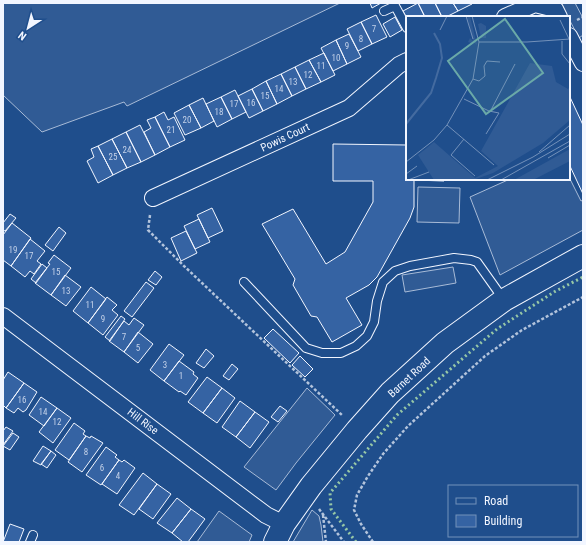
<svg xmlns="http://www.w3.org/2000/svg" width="586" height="545" font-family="'Roboto Condensed',sans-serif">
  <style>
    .built { fill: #305b95; stroke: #a8bbd7 }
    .building { fill: #3563a3; stroke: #f2f6ff }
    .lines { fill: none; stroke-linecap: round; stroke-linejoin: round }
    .service-casing { stroke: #f2f6ff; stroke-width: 10 }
    .minor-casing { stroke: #f2f6ff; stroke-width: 18 }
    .primary-casing { stroke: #f2f6ff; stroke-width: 24 }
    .path { stroke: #b3c4dc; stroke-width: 2.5; stroke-dasharray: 3 2; stroke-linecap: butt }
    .service { stroke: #1f4e8c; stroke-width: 8 }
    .minor { stroke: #1f4e8c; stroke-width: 16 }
    .primary { stroke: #1f4e8c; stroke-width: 22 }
    .hedge { stroke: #97c8a6; stroke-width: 3; stroke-dasharray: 2 3; stroke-linecap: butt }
    .labels { text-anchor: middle; stroke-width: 3; stroke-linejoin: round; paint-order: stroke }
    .number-label { font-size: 9px; fill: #c3d1e8 }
    .street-label { font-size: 11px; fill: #f2f6ff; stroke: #1f4e8c }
    .inset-river { fill: none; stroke: #446ba0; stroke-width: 2 }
    .inset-road { fill: none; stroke: #7391ba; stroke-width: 1 }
    .view { fill: #6aa9a8; fill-opacity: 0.15; stroke: #6aa9a8; stroke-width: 2 }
    .inset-edge { fill: none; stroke: #f2f6ff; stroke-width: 2 }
  </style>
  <rect width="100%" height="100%" fill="#1f4e8c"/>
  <path class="built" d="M3,3H340L127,106L124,102L42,132L3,95Z
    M560,3H575L583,18V35L579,38L569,19V17H568Z
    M569,177L581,201L583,200V230L500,275L470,197L510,179H569Z
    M418,187L460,188L459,223L417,222Z
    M453,267L456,283L405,292L402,275Z
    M307,388L335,415L296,463L276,490L244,467Z
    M312,510L319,516L321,525L323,542H293Z
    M219,511L252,535L249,542H197Z"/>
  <path class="building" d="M370,3H381L372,8Z
    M418,3H435L442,17H425Z
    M418,3L425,17H407V19L403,11Z
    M435,3H453L458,11L446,17H442Z
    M453,3H471L472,4L458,11Z
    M376,15L387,37L372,44L361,22Z
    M395,17L402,30L390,37L383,24Z
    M361,22L372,44L358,51L347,29Z
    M349,34L361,57L347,64L336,40Z
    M336,40L347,64L333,71L321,48Z
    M324,53L335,75L321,82L309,60Z
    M309,60L321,82L306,89L295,67Z
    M295,67L306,89L292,96L281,74Z
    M281,74L292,96L277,104L266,81Z
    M266,81L277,104L263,111L252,89Z
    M252,89L263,111L249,118L238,96Z
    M235,90L246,112L232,119L221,97Z
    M569,95L583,125V194L569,164Z
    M221,97L232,119L217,127L206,104Z
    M203,98L214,121L201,128L189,105Z
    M189,105L201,128L185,135L174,113Z
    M164,112L168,120L174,117L185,140L170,147L155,117Z
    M155,117L170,147L155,155L144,132L151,128L147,120Z
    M140,125L155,155L141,162L126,132Z
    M126,132L141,162L127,168L112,139Z
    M112,139L127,168L113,175L98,146Z
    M333,144L407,145V179H444V181L414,180V207L410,218L377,277L369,285L346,298L362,325L332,342L317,317L311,316L293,285L295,279L262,224L293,209L326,264L345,252L373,202V181H333Z
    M98,146L113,175L98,183L87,161L94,157L91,149Z
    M212,208L223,231L208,238L197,215Z
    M10,214L16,218L5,231L3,230V223Z
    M199,219L210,242L195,249L184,226Z
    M12,223L31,238L11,266L3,260V235Z
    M59,227L66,233L53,251L45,245Z
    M186,231L197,253L181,261L171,238Z
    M30,239L45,251L37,261L41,264L34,274L30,271L25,277L11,266Z
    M54,255L71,268L51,295L35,283L50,264L48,263Z
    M42,264L47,268L36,283L31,279Z
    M155,271L162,277L156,285L148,280Z
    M65,275L81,287L66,306L51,295Z
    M146,282L154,288L132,317L124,311Z
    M91,287L106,299L88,323L73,311Z
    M107,297L117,305L112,310L118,315L103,335L88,323Z
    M121,316L125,319L110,341L105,337Z
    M134,318L144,325L124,352L109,341L124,321L129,325Z
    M273,329L299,353L290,363L264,338Z
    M138,332L153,344L138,363L124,352Z
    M169,344L184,355L164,381L150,370Z
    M206,349L214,356L204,368L196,363Z
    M300,356L313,369L305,377L292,365Z
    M179,361L194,372L193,374L198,378L186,395L180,391L179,392L164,381Z
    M232,364L238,369L229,380L223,376Z
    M8,372L24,383L6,408L3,405V380Z
    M207,377L222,388L203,413L188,402Z
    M24,383L37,392L26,410L23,412L18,408L14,413L6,408Z
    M222,388L235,398L217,423L203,413Z
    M41,397L57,408L44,426L29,415Z
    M240,401L255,412L236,437L222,427Z
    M280,406L287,411L278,422L271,417Z
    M57,408L71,418L53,443L39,432Z
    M255,412L269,422L250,448L236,437Z
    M74,423L85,431L83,434L86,436L69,460L55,450Z
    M6,427L13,431L3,445V431Z
    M13,433L19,437L10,450L3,446Z
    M86,436L90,438L91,436L103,443L82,472L68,462Z
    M43,446L51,451L41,465L33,461Z
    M106,447L117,455L115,457L119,460L101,485L86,475Z
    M51,451L56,455L47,468L41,464Z
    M119,460L122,462L124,460L135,468L117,494L102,484Z
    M143,473L157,484L134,515L119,505Z
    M157,484L171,494L153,519L139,509Z
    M177,498L191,509L172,533L157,523Z
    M191,509L205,519L188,542H183L172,533Z
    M10,524L24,529L19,542H3Z"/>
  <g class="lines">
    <defs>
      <path id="service" d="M384,11L395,6L407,28
        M244,282L306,348L322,353H341L356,346L367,336L374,322L377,301L383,282L395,271L410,266L454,258L471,260L477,262L504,300
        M30,542L33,535"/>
      <path id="minor" d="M505,17L535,4L555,9L559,17
        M569,36L583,63
        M153,198L349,108L399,65L407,61
        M3,316L266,515L284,524"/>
      <path id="primary" d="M275,542L284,524L311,486L357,430L390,393L445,343L504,300L583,256"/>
    </defs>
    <use href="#service" class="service-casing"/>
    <use href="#minor" class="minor-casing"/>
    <use href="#primary" class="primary-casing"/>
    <path class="path" d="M577,20L583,17
      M150,215L148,230L184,266L343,416
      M319,509L344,542
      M323,515L326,542
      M373,542L361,524L354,510L357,495L368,476L383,454L408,426L485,356L522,330L583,297"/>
    <use href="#service" class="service"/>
    <use href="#minor" class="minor"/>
    <use href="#primary" class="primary"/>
    <path class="hedge" d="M356,542L331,509L330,493L397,415L497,329L554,292L583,277"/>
  </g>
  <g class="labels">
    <g class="number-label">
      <text x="374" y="32">7</text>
      <text x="361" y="42">8</text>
      <text x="347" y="49">9</text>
      <text x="336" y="61">10</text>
      <text x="321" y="69">11</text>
      <text x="308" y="78">12</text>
      <text x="293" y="85">13</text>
      <text x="279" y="92">14</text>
      <text x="265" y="99">15</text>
      <text x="251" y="106">16</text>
      <text x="234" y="107">17</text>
      <text x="219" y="115">18</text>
      <text x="187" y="123">20</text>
      <text x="171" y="133">21</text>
      <text x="127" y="153">24</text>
      <text x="113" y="160">25</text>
      <text x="13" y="253">19</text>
      <text x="29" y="259">17</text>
      <text x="56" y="275">15</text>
      <text x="66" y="294">13</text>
      <text x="90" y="308">11</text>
      <text x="103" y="322">9</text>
      <text x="124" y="340">7</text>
      <text x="138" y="351">5</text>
      <text x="165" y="368">3</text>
      <text x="181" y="379">1</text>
      <text x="22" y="403">16</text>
      <text x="43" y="415">14</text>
      <text x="57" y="425">12</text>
      <text x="86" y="455">8</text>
      <text x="102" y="471">6</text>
      <text x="118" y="479">4</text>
    </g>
    <g class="street-label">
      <text transform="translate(285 137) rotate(-25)" y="4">Powis Court</text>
      <text transform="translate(409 377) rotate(-43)" y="4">Barnet Road</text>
      <text transform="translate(143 421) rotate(37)" y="4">Hill Rise</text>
    </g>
  </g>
  <g transform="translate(406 16)">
    <rect width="164" height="164" fill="#1f4e8c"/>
    <path d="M61,0H64L71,29L67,25V28L62,26L64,22L67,25ZM75,7L80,10V22H75L72,8ZM124,47L146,50L150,66L162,73L164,71V104L137,127L87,157L67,164H28L12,139L28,126L69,162L92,150L75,135ZM164,133V145L127,164H108Z" fill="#305b95"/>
    <path class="inset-river" d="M0,108L25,77L30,62L36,42L34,28L28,17"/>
    <path class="inset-road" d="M60,0L67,23M117,0H131M154,4L163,23M34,14L41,0M156,25V38L164,48M73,26H121L164,23M67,63L73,65L79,60L78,50L81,45L94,46M58,83L83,95L93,97L80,118M85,94L109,48M41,109L88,149M58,123L45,139L69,160M133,136L164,109M142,142L164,129M0,146L28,124L41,109L67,63L73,26L66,0M0,158L11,150M2,164L23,156M81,164L127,141L164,118M95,164L164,125"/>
    <path class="view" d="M99,3L137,57L80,98L42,45Z"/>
    <rect width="164" height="164" class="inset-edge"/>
  </g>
  <rect width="586" height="545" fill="none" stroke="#f2f6ff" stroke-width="8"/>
  <rect x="448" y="485" width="130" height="52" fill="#1f4e8c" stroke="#7391ba"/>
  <rect x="456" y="498" width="20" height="6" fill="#1f4e8c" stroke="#7391ba"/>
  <text x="484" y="505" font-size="12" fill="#f2f6ff">Road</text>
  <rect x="456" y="515" width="20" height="12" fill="#3563a3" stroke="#7391ba"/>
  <text x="484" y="525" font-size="12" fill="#f2f6ff">Building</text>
  <g transform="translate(28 28) rotate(216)" stroke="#1f4e8c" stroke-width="3" paint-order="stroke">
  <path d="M0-3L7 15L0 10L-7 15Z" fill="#f2f6ff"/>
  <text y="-6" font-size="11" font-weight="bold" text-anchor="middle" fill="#f2f6ff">N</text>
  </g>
</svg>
